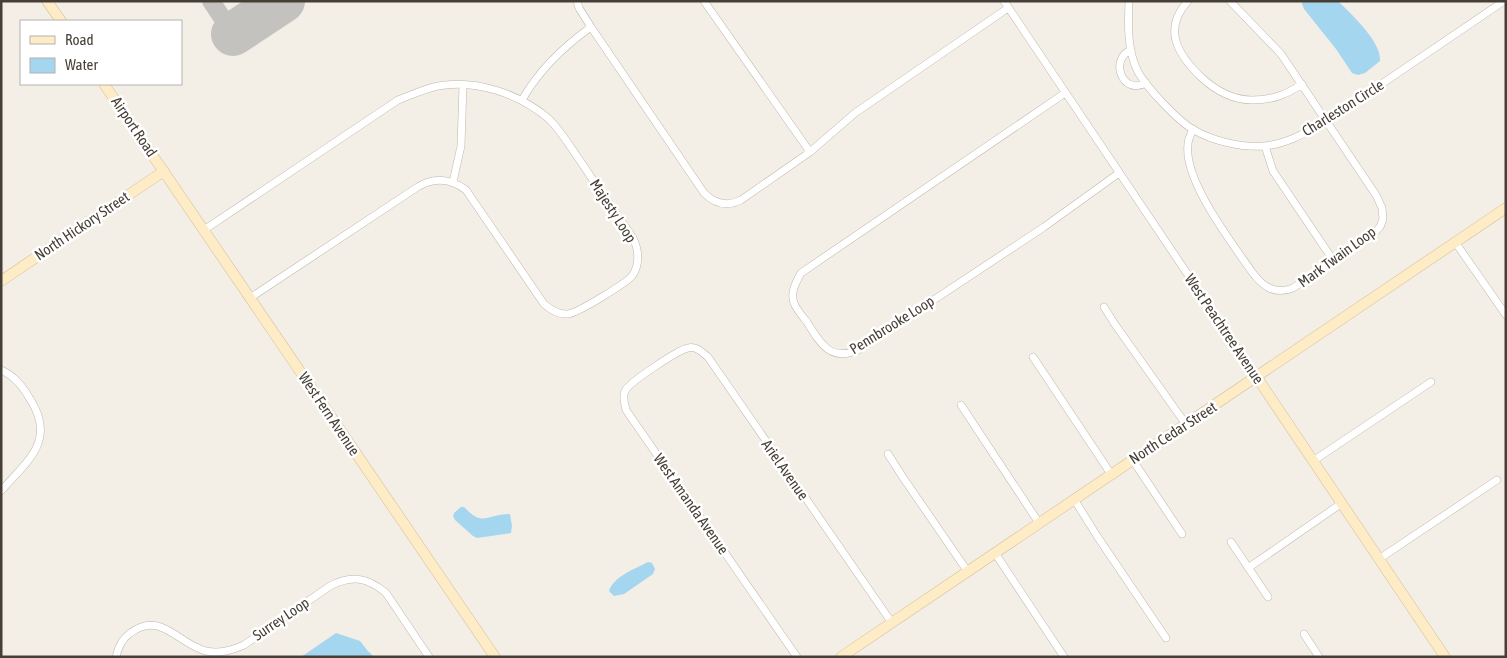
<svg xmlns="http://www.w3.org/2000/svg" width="1507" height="658" font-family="'Asap Condensed',sans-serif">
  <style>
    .water { fill: #a4d6ef }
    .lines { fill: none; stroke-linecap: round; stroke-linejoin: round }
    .taxiway { stroke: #c4c2be; stroke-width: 18 }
    .runway { stroke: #c4c2be; stroke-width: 44 }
    .street-casing { stroke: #bfb6aa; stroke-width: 8 }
    .secondary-casing { stroke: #d3bf97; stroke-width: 11 }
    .street { stroke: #fff; stroke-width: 7 }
    .secondary { stroke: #feecc6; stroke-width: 10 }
    .labels { text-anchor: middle; stroke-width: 5; stroke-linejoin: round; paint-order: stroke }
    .street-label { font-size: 15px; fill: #463f36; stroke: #fff }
  </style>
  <rect width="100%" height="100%" fill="#f3efe7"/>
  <path class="water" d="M1301,1H1338C1351,14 1382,42 1380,61L1365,73L1358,75L1352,73L1336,49L1304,9Z
    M461,507H464C484,528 486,514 510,514L512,526L511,533L477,538L473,536L455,520L453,516L454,513Z
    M648,562L652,563L655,569L653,574L624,594L614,596L609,591C614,576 635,569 648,562Z
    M336,633L360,641L367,650L374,657H301Z"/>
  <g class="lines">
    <path class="taxiway" d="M211,1L233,34"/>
    <path class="runway" d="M233,34L283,1"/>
    <defs>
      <path id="street" d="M577,1L579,8L591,27L704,193C715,204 727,207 741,200L810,152L855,113L1008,8
        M704,1L810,152
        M1004,1L1256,376
        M1129,1C1128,25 1127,50 1138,72C1147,88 1178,121 1194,130C1213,141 1242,148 1264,146C1287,144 1307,132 1327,121L1504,1
        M1188,1C1162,29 1178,55 1201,77C1215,90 1232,100 1252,100C1272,100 1286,95 1302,84
        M1131,50C1109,59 1122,96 1146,83
        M1065,93L801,273C796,282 790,293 794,303C796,309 803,317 807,322C820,343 830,362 858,350L1044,227L1119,173
        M522,100C539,70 563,47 591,27
        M1193,129C1191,134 1188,139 1188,144C1183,180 1232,243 1252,272C1263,287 1275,295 1293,288L1374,233L1380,227L1383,219L1382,208L1376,195L1281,54L1230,1
        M1265,146L1273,171L1333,260
        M453,182L461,146L463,85
        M204,230L398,100C411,95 424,89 438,86C476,79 520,94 549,119C561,131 571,148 581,162C598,188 616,213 633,238C639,250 640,265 632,276C626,283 578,313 568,314C559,315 551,310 544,304L466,190C450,178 433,177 416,188L250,298
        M1455,242L1506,315
        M1104,307L1114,323L1185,423
        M1033,357L1111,474
        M1,370C15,376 23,387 30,399C57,441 27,461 1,491
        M961,405L1039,523
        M888,454L902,476L968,572
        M1132,459L1182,534
        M1313,461L1431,382
        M1074,499L1097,536L1166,638
        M1231,542L1268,597
        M995,553L1064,657
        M1379,559L1497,480
        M1248,568L1342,503
        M1304,634L1319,657
        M116,657C118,648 122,639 129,634C160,609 178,644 206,651C220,654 232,650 244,645L330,586C352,575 367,577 386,593L429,657
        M797,657L626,410C625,404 622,398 625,391C628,383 678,350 688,348C696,346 702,352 708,357L892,623"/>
      <path id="secondary" d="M47,1L61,21
        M104,84L495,657
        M1,281L164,171
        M1256,376L1445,657
        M841,657L1506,208"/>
    </defs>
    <use href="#street" class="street-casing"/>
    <use href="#secondary" class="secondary-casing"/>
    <use href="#street" class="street"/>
    <use href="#secondary" class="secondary"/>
  </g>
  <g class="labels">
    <g class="street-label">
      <text transform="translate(1343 108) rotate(-32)" y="5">Charleston Circle</text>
      <text transform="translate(134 127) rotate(56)" y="5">Airport Road</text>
      <text transform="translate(613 211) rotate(57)" y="5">Majesty Loop</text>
      <text transform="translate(82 226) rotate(-34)" y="5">North Hickory Street</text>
      <text transform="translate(1337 257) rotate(-36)" y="5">Mark Twain Loop</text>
      <text transform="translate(892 325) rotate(-32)" y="5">Pennbrooke Loop</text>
      <text transform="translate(1224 329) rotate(56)" y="5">West Peachtree Avenue</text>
      <text transform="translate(329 414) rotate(56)" y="5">West Fern Avenue</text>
      <text transform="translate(1173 433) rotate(-33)" y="5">North Cedar Street</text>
      <text transform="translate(785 470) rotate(55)" y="5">Ariel Avenue</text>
      <text transform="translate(691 504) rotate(55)" y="5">West Amanda Avenue</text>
      <text transform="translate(281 619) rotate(-34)" y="5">Surrey Loop</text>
    </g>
  </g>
  <rect width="1507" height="658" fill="none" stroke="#463f36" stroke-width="5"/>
  <rect x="20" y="20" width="162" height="65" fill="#ffffff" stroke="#b5b2af"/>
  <rect x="30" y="36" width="25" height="8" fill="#feecc6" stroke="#b5b2af"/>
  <text x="65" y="45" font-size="15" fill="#463f36">Road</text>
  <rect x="30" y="58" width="25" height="15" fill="#a4d6ef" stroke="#b5b2af"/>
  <text x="65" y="70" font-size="15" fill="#463f36">Water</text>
</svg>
